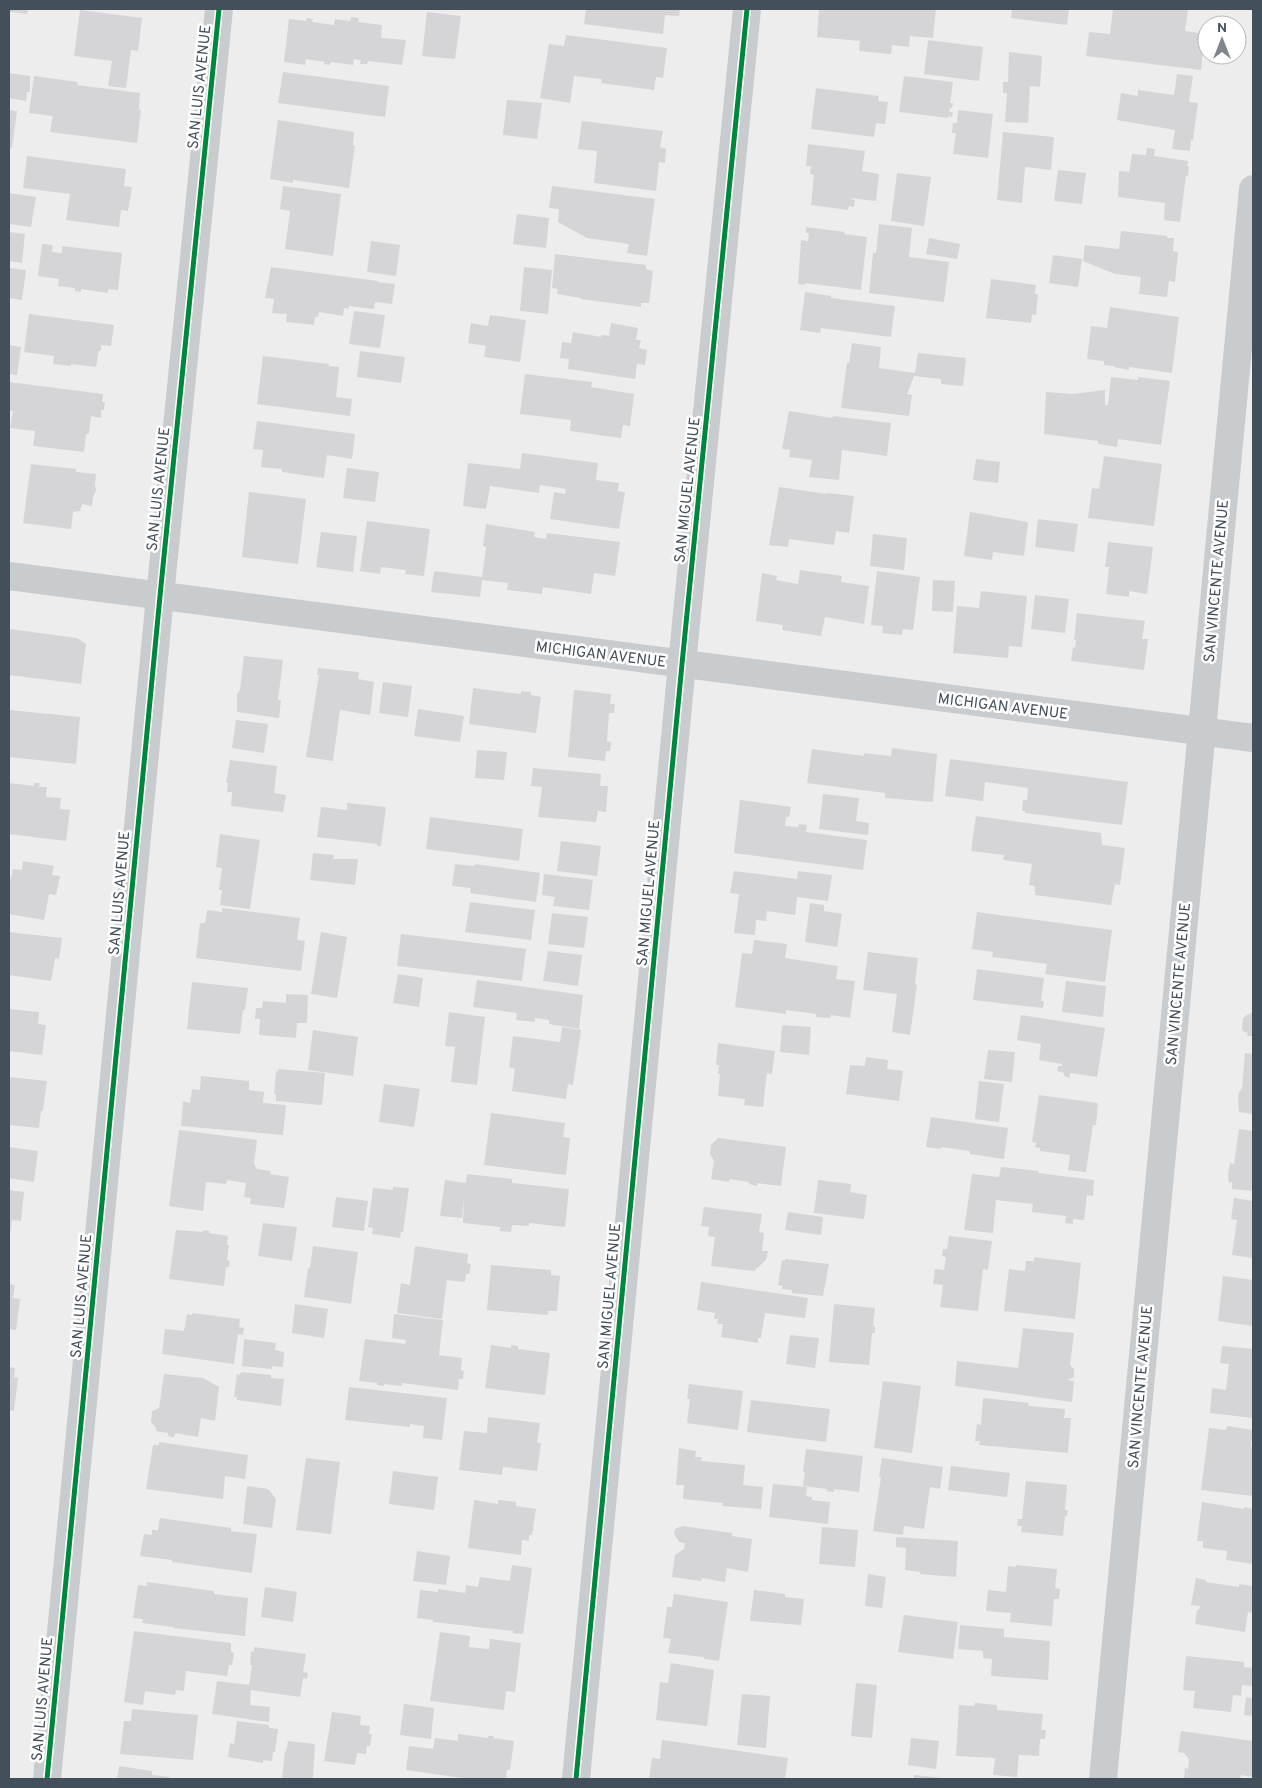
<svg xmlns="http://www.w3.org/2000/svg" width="1262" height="1788" font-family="Overpass,sans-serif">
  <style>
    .building { fill: #d5d5d7 }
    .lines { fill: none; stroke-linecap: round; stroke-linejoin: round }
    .minor { stroke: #c9ccce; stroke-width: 28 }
    .cycleway-casing { stroke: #fff; stroke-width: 8 }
    .cycleway { stroke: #00873e; stroke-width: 5 }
    .labels { text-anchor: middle; stroke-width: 5; stroke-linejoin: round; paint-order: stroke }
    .street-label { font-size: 15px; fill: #434f5b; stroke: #fff }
  </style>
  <rect width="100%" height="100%" fill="#eeeded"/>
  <path class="building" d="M9,9H28L27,14L12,12L9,13Z
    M586,9H680L679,16L665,15L663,34L584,24Z
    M819,9H936L933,38L910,36L909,47L892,45L891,54L859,51L860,41L817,37Z
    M1012,9H1069L1067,25L1011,18Z
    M1113,9H1188L1185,31L1205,34L1201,70L1086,56L1089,32L1110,34Z
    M80,10L142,18L138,51L131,50L126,88L108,86L112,61L74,56Z
    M427,12L461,16L455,59L422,56Z
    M351,17L359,18L358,22L382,25L381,38L406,40L402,65L368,61L367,64H360L361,60L354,59L353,65L331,62L330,65L324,64L325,62L306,59L305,65L284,62L289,19L306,21L307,18L313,19L312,22L334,25L335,19L350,21Z
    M566,35L667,48L663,78L656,77L654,90L601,83L602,79L574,76L570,103L540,98L549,44L564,46Z
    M928,40L983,47L979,81L924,74Z
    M1009,52L1042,56L1040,87L1030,86L1028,123L1005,122L1007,93H1003V82H1008Z
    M283,72L389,86L385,117L278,103Z
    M9,73L30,76V92H27L26,101L9,98Z
    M1177,74L1193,76L1189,102L1198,103L1193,140H1191L1190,151L1172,149L1175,130L1117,120L1121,93L1138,96V90L1174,95Z
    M34,76L78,82L77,85L140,93L139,110H141L137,143L50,132L53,116L29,113Z
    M904,76L953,82L950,103H953L952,108H950L949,112H953L952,117L948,116V118L899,112Z
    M816,88L879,96L878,101L888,102L885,124L876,123L874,137L811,129Z
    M507,100L542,103L537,139L503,135Z
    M9,110L17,111L12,148H9Z
    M958,110L993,114L988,158L953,154L956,133H952L953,123H957Z
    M278,120L354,132L353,145L355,146L349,188L293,180V183L270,179Z
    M582,121L663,131L660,147L666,149L665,163L659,162L656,191L594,183L597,151L578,149Z
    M1003,132L1054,137L1051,170L1025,167L1022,203L997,200Z
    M808,144L865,151L862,171L879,174L876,201L849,198L855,200L854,207L849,206L848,210L811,205L814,175L810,174L811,166H806Z
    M1147,148L1155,149L1154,156L1188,161L1187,166H1189L1188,176H1186L1180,222L1164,220L1165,203L1118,197L1119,171L1129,172L1132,154L1146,155Z
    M27,156L126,169L124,186L132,187L128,211L121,210L119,227L66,220L70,194L23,188Z
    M1058,170L1086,173L1082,204L1054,201Z
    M897,173L931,177L924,226L891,221Z
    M283,186L341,194L333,256L285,249L290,211L280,209Z
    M552,186L655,199L647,256L627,253L629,244L587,238L558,222L559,209L549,208Z
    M9,193L36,197L31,227L9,224Z
    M517,214L549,218L546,248L513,244Z
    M879,224L912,228L909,257L949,262L944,302L869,293L873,253H876Z
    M806,227L845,232L844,234L867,237L861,290L805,283V285L798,284L801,240L808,241L809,233H806Z
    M1121,231L1167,236V238H1174L1173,251L1178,252L1175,282L1169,281L1167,297L1139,294L1141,277L1115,274L1083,261L1085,245L1119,249Z
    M9,232L25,234L22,263L9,261Z
    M929,238L960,244L957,259L926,254Z
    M371,241L400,245L396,276L367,272Z
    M42,244L53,245L52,252L62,253V246L122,253L118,290L108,289V293L81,289V292L75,291V288L58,286L59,279L38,276Z
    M555,254L646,265V269L653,271L649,303H641V307L581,299V298L557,294L558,289L552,288Z
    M1053,255L1082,259L1078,287L1049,283Z
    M271,267L378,281L377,282L395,284L392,304L375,302L374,309L349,306V309L344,308L343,316L319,312L318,317H315L314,325L286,322L287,314L272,313L274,299L265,298Z
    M524,267L552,270L548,314L520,311Z
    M9,268L26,270L22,300L9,298Z
    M991,279L1036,285L1035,294H1038L1036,315L1032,314L1031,323L986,318Z
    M805,292L831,296V298L895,306L891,337L821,328L820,333L800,330Z
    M1110,307L1179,317L1172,373L1129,367V370L1114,367V366L1104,365V361L1087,359L1091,326L1107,328Z
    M354,311L385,315L380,348L349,344Z
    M29,314L114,325L111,346L101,345V351L99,350L96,367L71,364V366L53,364L54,356L24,352Z
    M490,315L526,320L520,362L484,357L486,346L468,343L471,323L488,326Z
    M611,323L638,328L636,340H641L639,348L647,350L645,365L637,364L635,379L568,369L569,359L560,358L562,342L571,343L573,332L601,337V335L609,336Z
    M852,343L881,347L879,368L915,373L918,353L966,358L963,386L941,384V379L914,376L907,394L912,395L909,416L841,408L847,363H849Z
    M9,345L21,347L17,375L9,374Z
    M360,351L405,357L401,383L357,377Z
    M263,356L329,364V366L339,367L336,397L352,399L350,416L257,404Z
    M525,374L592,382L591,387L634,394L630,426L623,425L621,438L570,431L571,420L520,414Z
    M1111,377L1138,380V377L1170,381L1161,445L1118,439L1117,447L1098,444V441L1044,434L1046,392L1072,394L1105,390V405H1108Z
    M9,382L103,394L102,402H105L104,410H101V418L91,416L89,434H86L84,452L33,446L35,431L10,428L13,411H9Z
    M789,411L832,418L833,416L891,423L887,456L842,450L839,480L809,477L812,460L789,457L790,450L782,449Z
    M257,421L355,434L352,459L327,455L324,478L282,472V469L261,467L263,450L253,449Z
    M522,453L598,463L596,480L619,483L618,491L625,492L619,529L550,519L554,492L565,494L566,489L540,485L539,493L490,486L486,509L463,506L468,463L520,469Z
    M1104,456L1162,464L1154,526L1088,518L1092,488L1099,489Z
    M976,459L1000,462L998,483L973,480Z
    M31,464L76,469V472L96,474L95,484L96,491L93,497L92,506L82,504L80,511L73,512L71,529L23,523Z
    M347,468L379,472L375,502L343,498Z
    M779,487L827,494V493L854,496L849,533L836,531L834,545L789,539L788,547L769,545Z
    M249,492L306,499L298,564L242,557Z
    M970,512L1028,522L1024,556L993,552L992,560L964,556Z
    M1038,519L1078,524L1074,552L1035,547Z
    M367,521L430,529L424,576L405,574L406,570L381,567L380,574L360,571Z
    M486,524L535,532L534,537L546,539L547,533L620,542L615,576L594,573L591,594L543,587L542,594L507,590L508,583L482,580L480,597L431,592L434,571L482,577L486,547L483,546Z
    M321,532L357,536L353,572L316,567Z
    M873,534L907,538L904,570L870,566Z
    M1108,542L1153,547L1147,594L1129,591V597L1106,594L1109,567H1105Z
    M800,570L842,576L841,582L869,586L864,624L825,617L821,636L782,630L783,625L756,621L762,573L777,576L776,580L798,584Z
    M877,571L920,577L913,630L903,629L902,635L882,633L883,626L871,625Z
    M933,580L955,581L953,612L932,611Z
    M981,591L1027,596L1022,647L1009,646L1008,658L953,653L957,606L979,608Z
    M1035,595L1069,599L1065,633L1031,629Z
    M1077,613L1145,621L1142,639H1148L1144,670L1071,661L1073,647L1075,648L1076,640H1074Z
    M10,629L77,638L86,644L81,684L9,675Z
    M244,656L283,660L278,700H281L279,718L237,712V694L240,690Z
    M318,668L359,672L358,679L374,682L370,715L340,710L333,761L306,757L319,675H317Z
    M383,682L412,686L408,717L379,713Z
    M473,688L521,694V691L531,692V695L541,697L536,733L469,724Z
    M574,690L611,694L610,704H615L614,713H609L607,741L611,742L610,751H606L605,761L568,757Z
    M418,709L464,716L460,742L414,736Z
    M9,710L80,717L76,764L9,757Z
    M236,720L268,724L264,753L232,748Z
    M892,748L937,754L933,802L885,798V793L807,783L812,749L864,756V753L891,756Z
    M477,750L507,752L504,780L475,778Z
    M950,759L1128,782L1122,825L1025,813V811H1022L1023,800H1027L1028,788L985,782L983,801L945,796Z
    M230,760L277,766L274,793L286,795L283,812L231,806L232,792H227L228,783H226Z
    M533,768L601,774L600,786H608L606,812L598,811L596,822L538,817L542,787L531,786Z
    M9,783L34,786V783H40L39,787H47L46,797L61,798L60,809L70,810L66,841L9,834Z
    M823,794L859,798L856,821L869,823L868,835L819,829Z
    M740,800L791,807L789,817H786L785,826L798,827L799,824L807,825L806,832L867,840L863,870L734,853Z
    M347,803L386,807L381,846H377V844L317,837L321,807L347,810Z
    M976,816L1101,833L1102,845L1125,848L1120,885L1115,884L1111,905L1035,895V886L1029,885L1032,864L1003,860L1004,855L971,851Z
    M430,817L523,829L519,861L426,849Z
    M220,834L260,840L250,909L220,905L222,890H219L222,868L216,867Z
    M561,841L601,846L597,876L557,871Z
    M313,853L334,855L333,859H358L355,885L310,880Z
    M23,861L54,866L52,875L60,876L56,895L49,894L44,920L9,914V879H11L13,869L22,870Z
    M455,864L474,866L475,864L540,873L536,902L470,893L471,888L452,886Z
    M734,871L797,879L798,871L832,875L828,901L797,897L795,915L767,911L766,921L756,920L755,935L734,933L739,894L730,893Z
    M544,874L593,880L589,910L553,906L555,897L542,895Z
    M470,902L535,910L531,940L465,932Z
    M810,903L824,905V911L842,914L837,947L805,942Z
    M222,908L300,918L297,940L305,941L301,971L196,958L200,923H205L207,910L222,912Z
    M977,912L1112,930L1105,982L1045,974L1047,964L992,957L993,952L972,949Z
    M552,913L588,917L584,948L548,944Z
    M9,932L62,938L59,959L55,958L51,981L9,975Z
    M321,932L347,937L337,998L311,994Z
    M401,934L526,949L522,981L397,966Z
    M754,940L787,944L785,958L838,966L836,979L855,981L850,1018L831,1015L830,1018L816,1017V1014L786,1010V1014L735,1007L742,953L752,954Z
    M548,951L582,955L578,986L543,981Z
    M868,952L918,958L915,984L917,985L910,1035L892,1032L897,994L863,990Z
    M977,969L1044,978L1041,1001H1044L1043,1008L973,1000Z
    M398,974L423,978L419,1007L393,1003Z
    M477,980L583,995L579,1029L549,1024V1020L535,1018V1022L516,1020L517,1013L473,1007Z
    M1066,981L1106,986L1103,1017L1062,1012Z
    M192,982L248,988L245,1010H243L240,1034L187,1029Z
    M286,994L308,995L307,1023H297L296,1038L259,1035L260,1019H255L256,1008H262L263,1001L286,1003Z
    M9,1009L39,1012L38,1024L46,1025L42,1055L9,1051Z
    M449,1012L485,1017L477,1085L451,1082L455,1047L445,1046Z
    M1250,1013H1253V1036H1247L1248,1031L1246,1033L1242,1030L1243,1018L1248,1014L1250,1016Z
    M1021,1015L1105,1028L1097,1077L1070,1073V1078L1064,1076V1073L1057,1071L1058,1066H1062V1064L1039,1060L1041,1044L1017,1040Z
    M782,1025L811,1027L809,1055L780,1052Z
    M562,1027L581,1030L573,1085L568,1084L566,1099L512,1091L515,1069L509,1067L513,1036L560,1042Z
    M313,1030L358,1037L353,1076L308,1070Z
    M718,1043L775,1051L772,1074L767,1073L763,1107L744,1105L745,1099L718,1096L720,1074H718L719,1065H716Z
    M988,1050L1015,1052L1012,1082L984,1079Z
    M1245,1053L1253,1054V1114L1239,1112L1238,1100L1239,1093L1242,1088Z
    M866,1057L888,1060L887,1069L903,1071L899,1101L846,1094L850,1065L865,1066Z
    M278,1069L325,1073L322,1105L276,1101V1094H274L276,1071L278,1072Z
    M201,1076L249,1081V1090L264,1092L263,1103L286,1105L283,1135L181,1126L183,1101L190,1103L192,1089L200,1090Z
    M9,1077L47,1081L43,1111H41L39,1128L9,1125Z
    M979,1081L1004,1084L999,1122L975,1119Z
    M384,1084L420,1089L414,1127L379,1122Z
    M1039,1095L1098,1103L1096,1125H1093L1086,1172L1068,1170L1070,1155L1040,1151V1148L1035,1147L1036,1143L1032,1142Z
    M491,1113L565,1123L563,1137L570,1138L566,1175L484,1165Z
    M931,1117L1008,1128L1004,1159L970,1154V1151L941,1147V1149L926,1147Z
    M1239,1129L1253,1131V1191L1232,1189V1182L1229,1183L1228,1174L1230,1163L1234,1164Z
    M179,1130L257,1140L254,1164L257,1169L271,1171L270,1174L289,1177L284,1208L250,1204L251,1198L244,1197L246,1183L227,1180L226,1184L206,1182L203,1211L169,1206Z
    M718,1138L786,1147L781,1186L757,1183V1186L749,1184V1182L730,1179L729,1182L711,1179L714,1161L710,1154L711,1145Z
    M9,1147L38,1151L34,1182L9,1178Z
    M1001,1167L1038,1171V1173L1094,1180L1093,1196L1087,1195L1084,1220L1073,1219V1224L1065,1223L1066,1216L1032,1212L1033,1204L996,1200L993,1233L964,1230L972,1174L999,1177Z
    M467,1174L512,1179V1183L569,1189L565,1227L529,1223V1226L512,1225L511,1232L500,1231V1227L463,1223L464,1196L462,1218L440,1216L445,1180L466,1183Z
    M818,1180L851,1184L850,1192L867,1195L864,1219L814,1213Z
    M393,1187L409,1188L403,1232H401L400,1238L372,1234L373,1228L368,1227L373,1188L393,1190Z
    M9,1190L24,1192L21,1221L12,1220L10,1236L9,1235Z
    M336,1197L368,1201L364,1231L332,1227Z
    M1234,1198L1253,1201V1258L1232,1255L1237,1220L1231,1219Z
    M704,1207L762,1214L759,1232L764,1233L762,1251H768L766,1260L754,1271L711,1266L715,1237L708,1236L709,1227L701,1226Z
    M788,1212L823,1217L821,1235L785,1230Z
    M263,1223L297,1227L292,1261L258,1256Z
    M176,1230L203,1232V1230L210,1231L209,1233L228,1236L227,1245H229L227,1260L230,1261L229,1267H226L224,1286L169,1279Z
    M949,1236L992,1241L988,1270L983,1269L978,1311L940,1307L943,1285L933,1284L935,1269L944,1270L946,1257L942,1256L943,1249H947Z
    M313,1246L358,1252L351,1304L304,1297L308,1268H310Z
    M415,1246L468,1254L467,1263L471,1264L469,1274H466L465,1282L447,1280L442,1319L397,1313L401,1283L410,1285Z
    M1034,1257L1081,1263L1075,1319L1004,1311L1009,1269L1025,1271L1026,1261H1034Z
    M785,1259L829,1264L823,1296L792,1293V1290L782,1289L783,1286L778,1285L782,1260L785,1261Z
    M491,1265L551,1270V1275L560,1276L557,1311H548V1315L487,1310Z
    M1223,1276L1253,1280V1326L1218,1321Z
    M701,1282L808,1298L805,1318L765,1313L761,1338H758V1343L721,1337L723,1324H717L718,1319H714L715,1313L697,1310Z
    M9,1284L15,1285L13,1298L20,1299L16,1330L9,1329Z
    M295,1304L328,1309L324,1338L292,1333Z
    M834,1304L875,1308L873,1326H875V1333H872L869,1365L829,1362Z
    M192,1313L240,1319L239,1327L244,1328L243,1335L238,1334L234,1364L162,1354L165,1329L184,1331L187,1314L192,1315Z
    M394,1314L443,1320L439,1355L462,1358L461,1370L464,1371L463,1379H459L458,1390L402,1383V1386L384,1384V1386L377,1385V1383L359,1381L365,1339L405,1344L406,1340L392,1338Z
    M1023,1328L1074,1333L1070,1365L1074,1369V1377L1067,1380L1074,1381L1072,1402L955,1386L957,1361L1018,1368Z
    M790,1335L819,1338L815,1368L786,1364Z
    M244,1339L276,1343L275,1350L284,1352L283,1367L272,1366V1369L242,1366Z
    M491,1345L511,1348V1345L518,1346V1349L550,1353L545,1395L485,1388Z
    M1222,1346L1253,1349V1418L1210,1413L1212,1388L1226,1390L1229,1364L1220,1363Z
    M9,1367L15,1368L14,1377L18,1378L14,1411L9,1410Z
    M241,1372L271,1375V1378L284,1379L281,1406L237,1400V1397H234L237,1374L240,1375Z
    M164,1374L203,1378L219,1387L215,1421L201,1418L198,1437L175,1433L174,1437L168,1436V1433L156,1431V1428L151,1422L152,1411L159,1408Z
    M883,1381L921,1386L912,1453L874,1448Z
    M689,1384L743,1391L738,1430L687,1423L690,1399H687Z
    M349,1387L447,1398L442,1440L423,1438L424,1426L410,1424V1427L345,1420Z
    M983,1398L1029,1403L1028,1406L1065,1409L1064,1418H1071L1068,1453L979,1445L980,1441H975L977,1424L981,1425Z
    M751,1400L830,1409L826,1442L747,1432Z
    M488,1417L540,1423L537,1443H541L537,1471L503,1467L502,1475L459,1470L464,1431L487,1433Z
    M1227,1426L1253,1430L1251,1447H1253V1496L1201,1490L1209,1428L1226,1430Z
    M159,1442L248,1455L245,1479L225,1476L223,1499L146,1489L153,1445H159Z
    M679,1448L696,1451L695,1457H702L701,1461L745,1465L743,1485L763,1487L761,1509L722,1506L723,1503L683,1499L684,1485H676Z
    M806,1449L863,1456L859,1492L834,1489V1492L826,1491L827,1489L803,1486L805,1472H803Z
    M306,1458L340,1462L331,1534L296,1530Z
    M882,1458L943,1467L940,1489L930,1487L924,1529L904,1526L903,1535L873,1531L881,1477H879Z
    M951,1466L1010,1473L1007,1497L948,1490Z
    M393,1471L438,1477L434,1510L389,1504Z
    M1026,1481L1067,1485L1065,1510H1068L1067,1516H1065L1063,1536L1021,1532L1022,1526H1017L1018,1519H1022Z
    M773,1484L807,1487L806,1496L812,1497V1500L830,1502L828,1524L769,1517Z
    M247,1486L268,1489L276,1499L272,1528L243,1524Z
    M474,1500L498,1504V1500L516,1502V1506L536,1509L532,1535H529V1541L522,1540L521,1555L468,1548Z
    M1202,1502L1244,1509V1507L1253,1509V1564L1226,1560L1227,1551L1203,1548V1541H1197Z
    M160,1518L231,1528V1531L257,1534L252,1573L172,1562V1560L140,1556L144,1534L152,1535V1530H158Z
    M682,1526L732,1533V1536L752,1539L748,1572L727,1568L725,1582L702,1578L701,1581L672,1577L675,1555L684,1549L685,1543L679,1542L674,1534L675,1529Z
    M822,1527L858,1530L855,1567L819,1564Z
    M896,1537L958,1541L956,1577L920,1574V1572L905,1570L906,1548L896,1547Z
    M417,1551L450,1556L446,1585L413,1581Z
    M512,1565L532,1568L523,1634L513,1633V1631L433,1622V1620L417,1618L420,1590L438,1592V1589L465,1593L466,1585L478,1587L480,1577L510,1581Z
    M1016,1565L1057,1569L1055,1588L1060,1589L1059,1599H1054L1052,1626L1010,1622L1011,1613L986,1611L988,1590L1006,1592L1008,1566L1016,1567Z
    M868,1574L886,1577L882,1608L865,1606Z
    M1196,1578L1206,1580V1582L1239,1587V1584L1253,1586V1613L1248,1612L1245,1632L1195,1624L1197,1610H1199L1200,1606L1191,1605Z
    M147,1582L214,1591V1594L248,1598L245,1636L173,1628V1627L142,1623L143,1619L133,1618L138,1585L147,1586Z
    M265,1587L297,1592L293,1622L261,1617Z
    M754,1590L785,1594V1597L804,1599L801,1625L750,1621Z
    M674,1594L728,1602L719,1661L704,1659V1657L668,1653L671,1639L663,1638L667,1607H672Z
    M904,1615L958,1622L953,1659L898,1652Z
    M960,1625L1004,1629V1637L1050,1641L1048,1680L991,1676L992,1659L983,1658V1651L958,1649Z
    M134,1631L231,1643V1652L234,1653L232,1665H229L227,1676L186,1671L184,1691L176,1690L175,1695L145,1691L143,1705L124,1702Z
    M440,1632L470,1636L469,1647L489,1649L490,1639L521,1643L515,1692L506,1691L504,1710L430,1701Z
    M254,1647L306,1654L303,1672L308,1673L307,1679L303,1678L300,1697L251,1690L250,1705L270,1707L269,1722L212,1714L217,1681L249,1685L252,1665H250L251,1651L254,1652Z
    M1186,1656L1244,1662V1667L1253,1668V1686L1242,1685L1241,1696L1233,1695L1231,1712L1193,1708L1195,1691L1183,1690Z
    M671,1663L714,1670L707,1726L656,1720L660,1682L668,1683Z
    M856,1683L877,1685L872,1738L851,1736Z
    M742,1694L770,1696L766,1748L737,1745Z
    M1246,1697L1253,1698V1716L1244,1715Z
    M975,1703L997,1705V1710L1043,1714L1041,1730H1046L1045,1739H1040L1039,1756L1019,1755L1017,1777L993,1775L995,1758L956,1756L959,1705L974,1706Z
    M404,1704L434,1708L431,1739L400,1735Z
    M132,1709L198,1715L193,1760L120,1754L124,1721H131Z
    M332,1712L361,1716L360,1725L370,1726L369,1734H372L370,1746H367L366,1754L357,1753L355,1765L324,1761Z
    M237,1721L269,1725V1728L278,1729L275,1752H273L272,1761L263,1760V1763L228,1757L230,1743L234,1744Z
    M1181,1731L1253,1741V1777L1241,1775L1240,1779L1184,1778L1185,1768L1188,1769L1189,1759L1184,1753L1178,1752Z
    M458,1734L488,1738V1736H494L493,1738L514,1741L510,1770H507L506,1779H469L406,1770L409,1746L433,1749L435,1738L458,1741Z
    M911,1738L939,1741L936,1769L908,1765Z
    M662,1740L788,1758L785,1779H649L652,1758L660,1759Z
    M288,1741L315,1744L313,1779H282L285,1751L286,1752Z
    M119,1766L152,1771V1775L170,1777V1779H117Z
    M914,1775L944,1778V1779H914Z"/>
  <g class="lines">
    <path class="minor" d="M9,576L1253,738
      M47,1779L160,596L219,9
      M576,1779L682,664L747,9
      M1103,1779L1253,189"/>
    <defs>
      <path id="cycleway" d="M47,1779L160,596L219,9
        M576,1779L682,664L747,9"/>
    </defs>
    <use href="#cycleway" class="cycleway-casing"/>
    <use href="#cycleway" class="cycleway"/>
  </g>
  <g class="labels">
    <g class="street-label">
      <text transform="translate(199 87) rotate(-84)" y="5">SAN LUIS AVENUE</text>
      <text transform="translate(158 489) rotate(-84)" y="5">SAN LUIS AVENUE</text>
      <text transform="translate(687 490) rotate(-84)" y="5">SAN MIGUEL AVENUE</text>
      <text transform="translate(1216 581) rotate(-85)" y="5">SAN VINCENTE AVENUE</text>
      <text transform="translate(601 654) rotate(7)" y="5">MICHIGAN AVENUE</text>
      <text transform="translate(1003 706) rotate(7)" y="5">MICHIGAN AVENUE</text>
      <text transform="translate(119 893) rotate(-85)" y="5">SAN LUIS AVENUE</text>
      <text transform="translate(648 893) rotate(-85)" y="5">SAN MIGUEL AVENUE</text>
      <text transform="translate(1178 984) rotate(-85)" y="5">SAN VINCENTE AVENUE</text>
      <text transform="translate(81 1296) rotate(-85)" y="5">SAN LUIS AVENUE</text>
      <text transform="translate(609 1296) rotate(-85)" y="5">SAN MIGUEL AVENUE</text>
      <text transform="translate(1140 1387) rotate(-85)" y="5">SAN VINCENTE AVENUE</text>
      <text transform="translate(42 1699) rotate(-85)" y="5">SAN LUIS AVENUE</text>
    </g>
  </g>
  <rect width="1262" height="1788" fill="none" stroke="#434f5b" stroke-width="20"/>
  <g transform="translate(1222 40)"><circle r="24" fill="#ffffff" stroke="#b4b9bd"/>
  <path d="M0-4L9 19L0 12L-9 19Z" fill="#7f868e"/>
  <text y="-8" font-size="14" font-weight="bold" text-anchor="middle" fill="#434f5b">N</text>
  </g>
</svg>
